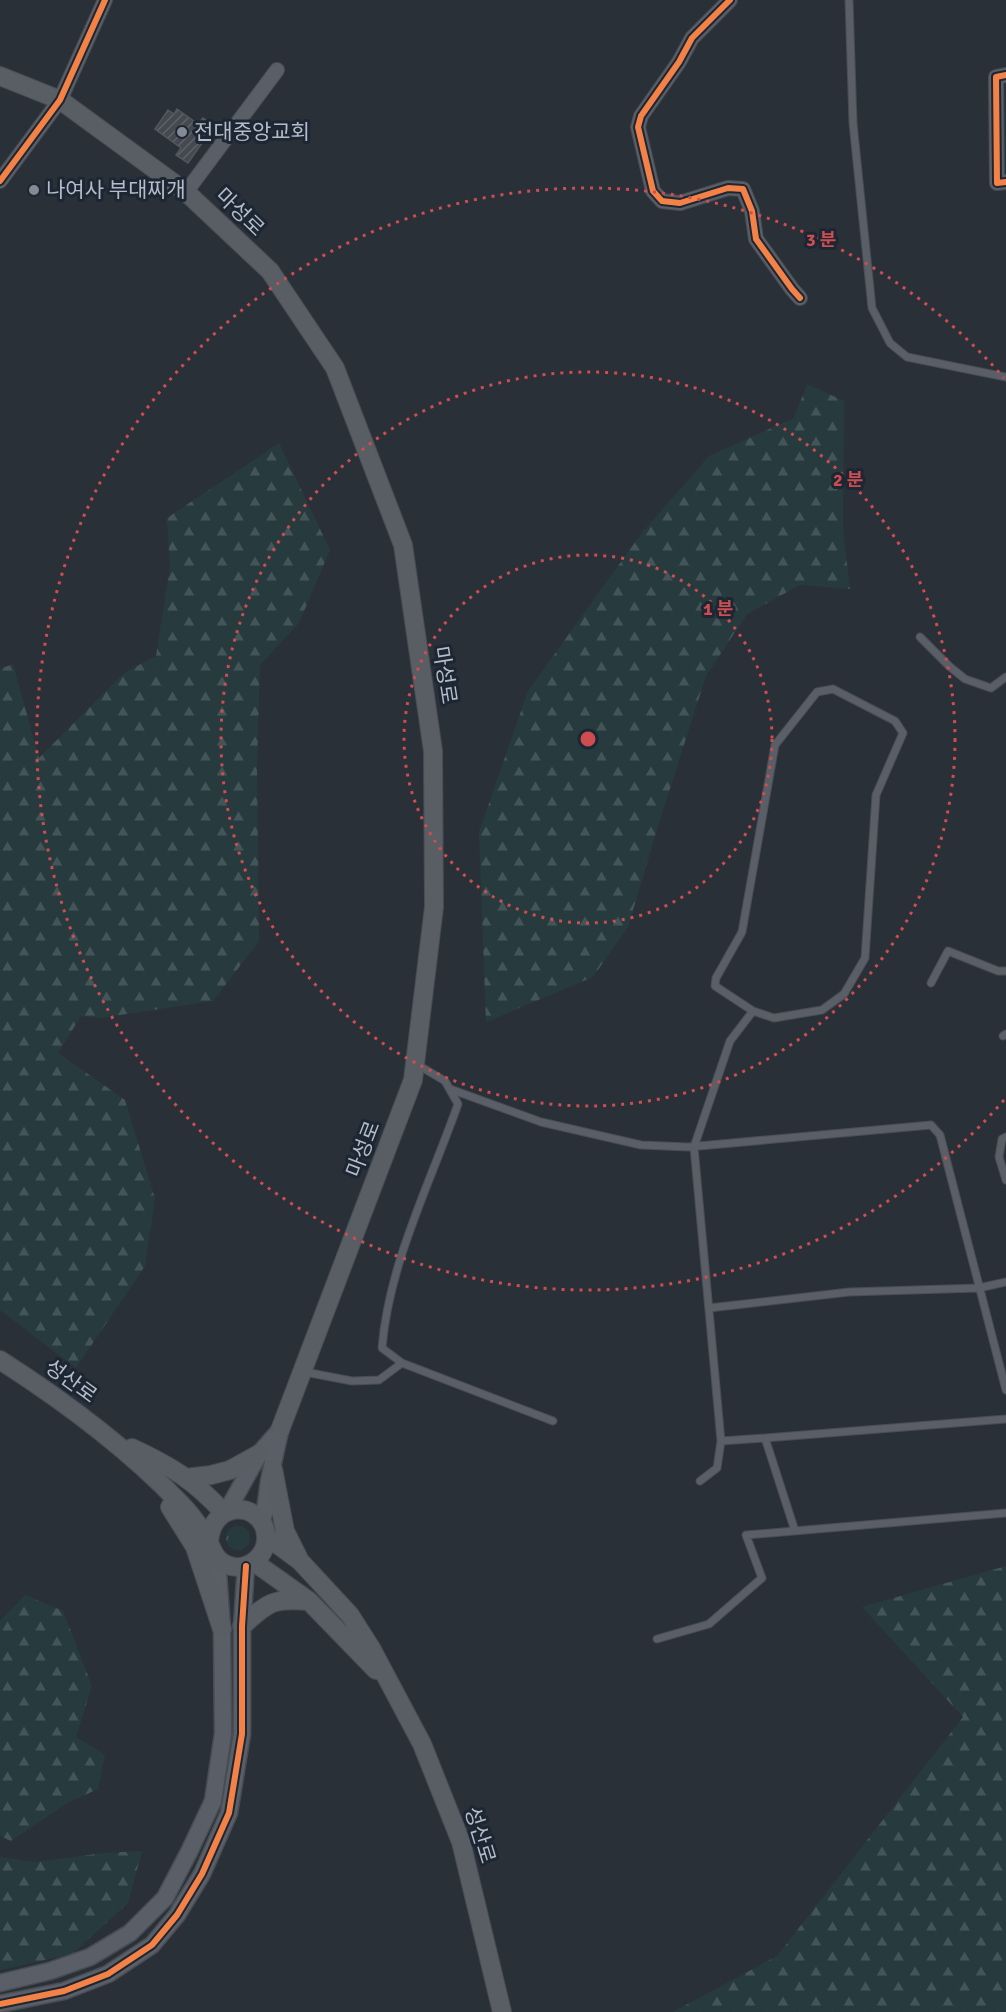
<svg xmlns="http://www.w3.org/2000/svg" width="1006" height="2012" font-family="Signika,'Noto Sans KR',sans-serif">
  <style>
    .grass { fill: url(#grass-tufts) }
    .forest { fill: url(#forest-firs) }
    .building { fill: url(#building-hatch); stroke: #52575f; stroke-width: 1.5 }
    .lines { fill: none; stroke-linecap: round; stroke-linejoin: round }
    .service-casing { stroke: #484c53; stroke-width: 9 }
    .minor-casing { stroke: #484c53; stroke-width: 16 }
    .tertiary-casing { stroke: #484c53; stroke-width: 19 }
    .secondary-casing { stroke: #484c53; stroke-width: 20 }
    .service { stroke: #5a5e66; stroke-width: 7 }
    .minor { stroke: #5a5e66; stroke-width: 14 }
    .tertiary { stroke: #5a5e66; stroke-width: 16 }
    .secondary { stroke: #595d64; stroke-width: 18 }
    .cycleway-casing { stroke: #1d2633; stroke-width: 10 }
    .cycleway { stroke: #f48246; stroke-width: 6 }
    .ring { fill: none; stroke: #ce4d50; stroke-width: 3; stroke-dasharray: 3 6 }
    .poi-dot { fill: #848b96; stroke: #1d2633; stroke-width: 2 }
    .labels { text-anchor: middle; stroke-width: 6; stroke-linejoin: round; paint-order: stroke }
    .poi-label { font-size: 21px; fill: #b4bcc9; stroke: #1d2633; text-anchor: start }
    .street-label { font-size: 21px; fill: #b4bcc9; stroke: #1d2633 }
    .centre { fill: #ce4d50; stroke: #1d2633; stroke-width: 3 }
    .ring-label { font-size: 18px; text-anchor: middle; font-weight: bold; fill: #ce4d50; stroke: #1d2633; stroke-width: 6; stroke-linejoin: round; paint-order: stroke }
  </style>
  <defs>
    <pattern id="grass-tufts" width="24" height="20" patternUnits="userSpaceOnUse" patternTransform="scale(1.5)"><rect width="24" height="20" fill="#273a3e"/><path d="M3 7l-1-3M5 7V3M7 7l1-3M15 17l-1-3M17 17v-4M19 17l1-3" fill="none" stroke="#445559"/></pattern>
    <pattern id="forest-firs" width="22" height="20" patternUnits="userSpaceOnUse" patternTransform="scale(1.5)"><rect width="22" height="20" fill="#273a3e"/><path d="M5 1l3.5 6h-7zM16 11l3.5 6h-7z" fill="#445559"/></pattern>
    <pattern id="building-hatch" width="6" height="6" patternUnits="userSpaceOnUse" patternTransform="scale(1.5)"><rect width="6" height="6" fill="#444950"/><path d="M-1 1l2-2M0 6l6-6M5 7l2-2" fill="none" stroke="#5d6168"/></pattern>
  </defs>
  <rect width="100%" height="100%" fill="#2a3038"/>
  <path class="grass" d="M226 1538a12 12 0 1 1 24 0a12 12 0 1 1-24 0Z"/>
  <path class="forest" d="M807,384L844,401L843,530L850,589L800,585L747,614L706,676L659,823L628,927L593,977L486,1022L479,832L528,691L641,534L709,456L794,418Z
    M279,443L330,550L299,623L260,665L257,766L259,941L213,1001L100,1018L81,1016L58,1053L125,1100L155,1199L145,1266L76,1368L0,1310V669L13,664L39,758L124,673L156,656L170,567L167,518Z
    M1006,1566V2012H673L777,1956L963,1717L862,1607Z
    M25,1595L63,1611L92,1686L76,1737L105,1755L98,1789L67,1803L11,1841L0,1836V1621Z
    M142,1851L128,1903L72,1954L0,1970V1857L35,1862L103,1853Z"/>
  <path class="building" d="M177,109L198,124L203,118L214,126L188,163L176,155L181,148L155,129L168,110L174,114Z"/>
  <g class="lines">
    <defs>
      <path id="service" d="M849,0L853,123L872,308L890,343L907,357L1006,377
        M920,637L949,666L965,679L991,688L1006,677
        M931,983L948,951L998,971H1006
        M753,1011L715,986L716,978L742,932L775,745L817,692L833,689L895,721L903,733L876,795L865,958L844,994L822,1010L774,1018L753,1011L730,1041L694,1147L721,1441L765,1438L795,1531
        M1003,1036L1006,1034
        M450,1089L541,1122L641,1145L688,1147L931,1125L940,1135L1006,1390
        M1006,1137L1002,1139L999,1157L1006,1180
        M709,1308L849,1292L979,1288L1006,1282
        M402,1363L382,1348C389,1263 430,1184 458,1104L445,1081L418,1065
        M305,1372L352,1381L379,1380L402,1363L553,1421
        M765,1438L1006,1419
        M700,1481L717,1468L721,1441
        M657,1639L709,1624L762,1578L746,1535L1006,1513"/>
      <path id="minor" d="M730,0L692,38L679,62L641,116L638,127L653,191L662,201L680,203L728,188L743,189L752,211L756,239L792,289L800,298
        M1006,75L996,77L997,183L1006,182
        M0,181L60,100L105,0
        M186,192L277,70"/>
      <path id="tertiary" d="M227,1511L259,1454L280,1430
        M261,1521L265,1511L269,1481L280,1431
        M0,1983L50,1971L90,1957L130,1933L165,1898L189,1852L213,1801L223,1734L222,1629L217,1559
        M0,2004L64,1991L108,1974L152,1945L177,1915L202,1874L229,1813L242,1734V1626L246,1566"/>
      <path id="secondary" d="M0,76L60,100L186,192L270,271L335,368L403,545L433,751L434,907L413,1080L280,1430
        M0,1360C64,1401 125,1446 178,1501C189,1512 201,1528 208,1541C214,1552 215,1560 227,1565C247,1573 268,1556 266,1535C263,1502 212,1498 209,1542
        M132,1448C171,1466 195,1481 224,1513
        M273,1469L285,1531L298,1557
        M186,1478L211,1475L230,1470L259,1454
        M170,1507L195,1547L222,1629
        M266,1536L300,1561L350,1615L371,1648L422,1744L461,1842L502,2012
        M254,1562L309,1601L376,1670
        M242,1626C269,1602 272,1598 309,1601"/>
    </defs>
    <use href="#service" class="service-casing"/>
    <use href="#minor" class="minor-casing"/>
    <use href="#tertiary" class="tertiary-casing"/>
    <use href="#secondary" class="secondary-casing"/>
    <use href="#service" class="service"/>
    <use href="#minor" class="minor"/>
    <use href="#tertiary" class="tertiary"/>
    <use href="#secondary" class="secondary"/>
    <defs>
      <path id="cycleway" d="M730,0L692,38L679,62L641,116L638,127L653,191L662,201L680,203L728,188L743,189L752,211L756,239L792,289L800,298
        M1006,75L996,77L997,183L1006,182
        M0,181L60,100L105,0
        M0,2004L64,1991L108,1974L152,1945L177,1915L202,1874L229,1813L242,1734V1626L246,1566"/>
    </defs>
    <use href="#cycleway" class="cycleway-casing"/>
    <use href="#cycleway" class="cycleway"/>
  </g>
  <g class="ring">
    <circle cx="588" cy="739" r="184"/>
    <circle cx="588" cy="739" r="367"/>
    <path d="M1004 1100A551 551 0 1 1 1004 378"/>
  </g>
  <g class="poi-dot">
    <circle cx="182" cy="132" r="6"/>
    <circle cx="34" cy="190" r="6"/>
  </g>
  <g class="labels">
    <g class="poi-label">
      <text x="194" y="139">전대중앙교회</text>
      <text x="46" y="197">나여사 부대찌개</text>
    </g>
    <g class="street-label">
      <text transform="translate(240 212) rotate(44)" y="7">마성로</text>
      <text transform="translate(445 675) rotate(81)" y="7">마성로</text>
      <text transform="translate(363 1149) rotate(-69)" y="7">마성로</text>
      <text transform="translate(71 1381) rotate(36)" y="7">성산로</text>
      <text transform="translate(480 1835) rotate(73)" y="7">성산로</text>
    </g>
  </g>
  <circle cx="588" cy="739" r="9" class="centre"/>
  <g class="ring-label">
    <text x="821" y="246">3 분</text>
    <text x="848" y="486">2 분</text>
    <text x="718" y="615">1 분</text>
  </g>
</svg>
